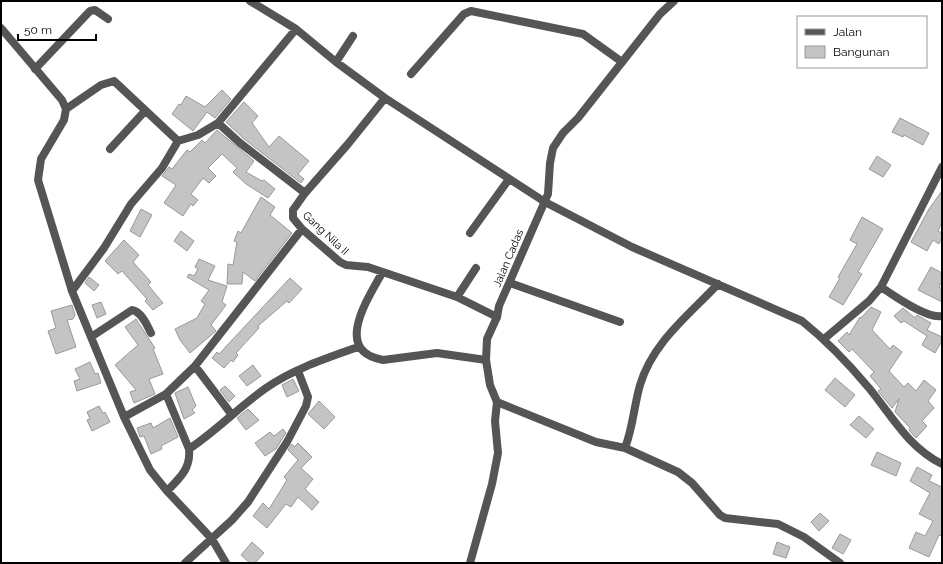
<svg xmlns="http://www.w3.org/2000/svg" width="943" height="564" font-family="Raleway,sans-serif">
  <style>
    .building { fill: #c4c4c4; stroke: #999 }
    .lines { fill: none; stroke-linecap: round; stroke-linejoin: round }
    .minor { stroke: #555; stroke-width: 8 }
    .tertiary { stroke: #555; stroke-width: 8 }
    .labels { text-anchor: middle; stroke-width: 4; stroke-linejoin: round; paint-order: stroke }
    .street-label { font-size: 11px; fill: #000; stroke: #fff }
  </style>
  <rect width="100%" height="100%" fill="#fff"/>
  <path class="building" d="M222,90L231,99L215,118L207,112L193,131L172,114L179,104L181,105L186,96L205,107Z
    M244,102L258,116L252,123L269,147L279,136L309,161L298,174L304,179L301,183L244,139L226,122Z
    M900,118L929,133L923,145L904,135L903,137L892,132Z
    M217,130L254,161L246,172L262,181L264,180L275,189L268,198L246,184L233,172L237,168L222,154L208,168L216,176L209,183L203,178L191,194L198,200L193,206L191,204L183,216L164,203L176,185L162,176L169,167L172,169L187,150L190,152L202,140L205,143Z
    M877,156L891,165L883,177L869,169Z
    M942,191V222L938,231L942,233V238L939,244L933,240L927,251L911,242L929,209Z
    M261,197L275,207L270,215L292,233L255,281L243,272L242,284H227L228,264L233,265L237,242L234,241L238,231L241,233Z
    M141,209L152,215L140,237L130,231Z
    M862,217L883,229L858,272L862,274L843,305L829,297L840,278L838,277L857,244L850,240Z
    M181,231L194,241L187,251L174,241Z
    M124,240L139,255L133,262L151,282L148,285L163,303L153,310L145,301L147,299L122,271L118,274L105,261Z
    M199,259L215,266L208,280L227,286L222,302L226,305L211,325L216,331L190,353L180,340L175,329L197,318L205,304L201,301L209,290L187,277L189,274L194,276L198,269L195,267Z
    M931,267L942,273V281L939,287L942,289V302L918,290Z
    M89,277L99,285L94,291L85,283Z
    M290,278L302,289L289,303L287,301L258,326L259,328L236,353L238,355L233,362L231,360L224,368L212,358L217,352L219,354Z
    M101,302L106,314L97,318L92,305Z
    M72,305L75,315L73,319L67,320L76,347L56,354L48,331L56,328L51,311Z
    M871,307L881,312L872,330L890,349L893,345L902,352L889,371L904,387L908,383L916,391L924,380L936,390L928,401L934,408L922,421L927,426L916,438L909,430L910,428L895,412L899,399L892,408L878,391L881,389L870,376L874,372L852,349L849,352L838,341L847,332L849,335L860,317L861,318Z
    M903,308L915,318L917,315L931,323L927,330L942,337V341L935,353L922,345L927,336L904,321L901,323L894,316Z
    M136,319L155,348L153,349L163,374L149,379L155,394L134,403L130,392L136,390L115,365L138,345L125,327Z
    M90,362L95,374L98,373L101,383L77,391L74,381L80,379L75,369Z
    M253,365L261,376L247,386L239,376Z
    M835,378L855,395L845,407L825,390Z
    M293,379L299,391L287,397L282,385Z
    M225,386L235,396L229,402L220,390Z
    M188,387L196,406L192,410L195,413L184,419L175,393Z
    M319,401L335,417L324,429L308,414Z
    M99,406L103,413L105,412L110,422L92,431L87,420L90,419L87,412Z
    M248,409L259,420L246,430L237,418Z
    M859,416L874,429L866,438L850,425Z
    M170,418L178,437L161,446L162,449L151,454L144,436L140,437L137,428L151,423L153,428Z
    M283,429L286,433L282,439L276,449L265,456L255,443L270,432L274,436Z
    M298,443L312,457L301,468L313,479L305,489L319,502L312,510L298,497L291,507L286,504L267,528L253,516L263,503L269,509L287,480L284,477L298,460L288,450L292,444L294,447Z
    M877,452L901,463L896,476L871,465Z
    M917,467L932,475L929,481L942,487V536L939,535L929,557L909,548L916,532L925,536L933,521L919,514L930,493L910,481Z
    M820,513L829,521L819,531L811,522Z
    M840,534L851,540L843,554L832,548Z
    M252,542L264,553L255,563H250L241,555Z
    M777,542L790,547L786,558L773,554Z"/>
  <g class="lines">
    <path class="minor" d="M250,1L296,29L336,62L385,98L545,202L632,247L802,321C827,341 848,363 869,388C892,416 908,447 942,464
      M1,28L62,100L66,109L64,120L41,159L38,180L72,291L124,417L150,470L167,491L212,539L226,563
      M336,62L353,36
      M35,69L90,11L95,10L108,19
      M411,74L464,14L471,11L583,34L622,62
      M66,109L101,85L114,81L178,141
      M218,123L240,143L305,193L293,210V218L302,229L340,262L346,265L368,267L457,297L497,317
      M110,149L145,111
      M305,193L348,144L385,98
      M470,233L509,179
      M382,273C367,300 333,351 383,360L437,353L486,360
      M510,283L620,322
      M881,287C894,296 927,319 942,316
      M72,291L104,248L131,204L162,168L178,141L198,135L218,123L296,29
      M457,297L476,268
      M91,337L132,310C141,311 147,325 151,333
      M824,339L869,301L881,287L942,167
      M195,366L232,415
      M497,402L596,442L625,448L678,472L692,483L720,515L725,518L778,524L804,537L840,563
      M124,417L166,394
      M625,448C633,427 634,406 640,385C653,342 688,316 718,284
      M189,449C216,431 239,407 266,388C293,369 327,358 358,347
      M167,491C180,478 191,468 189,449L166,394L195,366L302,229
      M185,563L232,520L248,502L287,442L306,406L308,397L298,371"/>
    <path class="tertiary" d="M470,563L492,484L498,453L495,421L497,402L490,385L486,360L487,339L497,317L499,306L548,194L550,163L553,148L563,133L578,118L660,14L674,1"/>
  </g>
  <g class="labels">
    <g class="street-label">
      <text transform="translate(326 233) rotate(43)" y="4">Gang Nila II</text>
      <text transform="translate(508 258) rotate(-67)" y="4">Jalan Cadas</text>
    </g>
  </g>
  <rect width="943" height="564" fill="none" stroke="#000000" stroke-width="4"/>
  <rect x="797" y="16" width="130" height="52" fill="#ffffff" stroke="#999999"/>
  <rect x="805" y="29" width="20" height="6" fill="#555555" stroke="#999999"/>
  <text x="833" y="36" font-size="12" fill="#000000">Jalan</text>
  <rect x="805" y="46" width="20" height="12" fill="#c4c4c4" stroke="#999999"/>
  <text x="833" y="56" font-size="12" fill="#000000">Bangunan</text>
  <path d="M18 34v6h78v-6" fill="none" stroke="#000000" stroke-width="2"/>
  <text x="24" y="34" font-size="12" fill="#000000" stroke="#ffffff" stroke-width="3" paint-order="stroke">50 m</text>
</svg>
